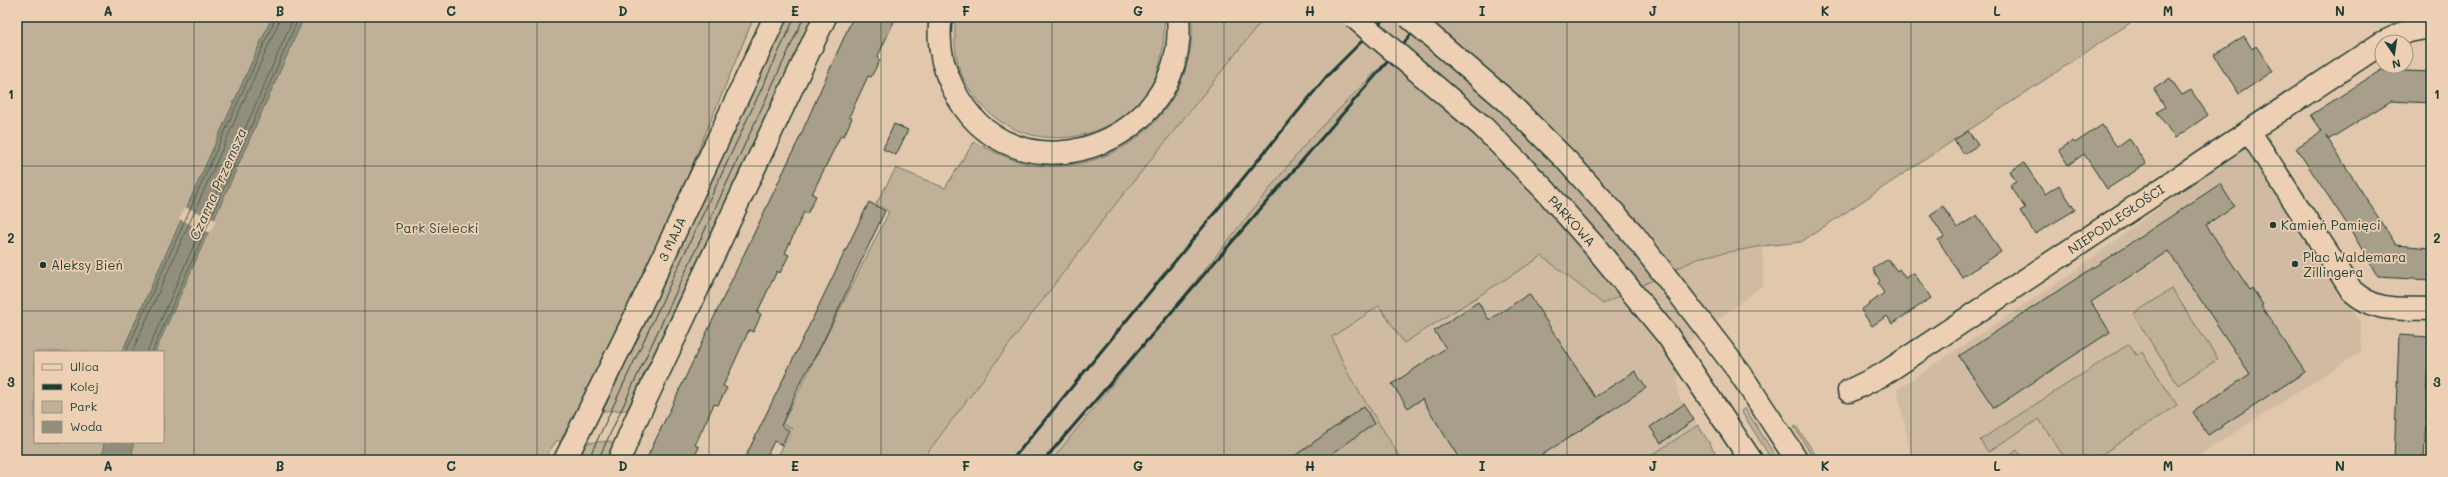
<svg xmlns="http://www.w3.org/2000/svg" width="2448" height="477" font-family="Mali,sans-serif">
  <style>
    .built { fill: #d0bba2 }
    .green { fill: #c0b098; stroke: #707666 }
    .water { fill: #918f7b; stroke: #636e5f }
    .pier { fill: #e1c7ac }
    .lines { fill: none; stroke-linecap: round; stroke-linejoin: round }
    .shore { stroke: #4d5e50; stroke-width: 1 }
    .building { fill: #a79f89; stroke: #1f3d34 }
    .minor-casing { stroke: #1f3d34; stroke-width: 25 }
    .major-casing { stroke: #1f3d34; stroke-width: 25 }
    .minor { stroke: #edd0b4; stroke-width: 22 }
    .major { stroke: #edd0b4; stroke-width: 22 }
    .tram { stroke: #1f3d34; stroke-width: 1 }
    .rail { stroke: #1f3d34; stroke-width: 3 }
    .minor-bridge-casing { stroke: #1f3d34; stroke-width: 25; stroke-linecap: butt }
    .minor-bridge { stroke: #edd0b4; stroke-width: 22 }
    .grid { fill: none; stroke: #1f3d34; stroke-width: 1; stroke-opacity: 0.55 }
    .poi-dot { fill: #1f3d34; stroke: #edd0b4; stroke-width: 1.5 }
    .labels { text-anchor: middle; stroke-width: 3.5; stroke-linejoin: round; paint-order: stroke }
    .street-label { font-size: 13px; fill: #1f3d34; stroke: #edd0b4 }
    .poi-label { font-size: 13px; fill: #1f3d34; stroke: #edd0b4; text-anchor: start }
    .park-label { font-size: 13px; fill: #2f483e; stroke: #edd0b4 }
    .water-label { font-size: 14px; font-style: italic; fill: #30493f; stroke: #edd0b4 }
    .neatline { fill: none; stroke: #1f3d34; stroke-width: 1.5 }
    .grid-label { font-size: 13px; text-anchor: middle; font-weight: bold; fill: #1f3d34 }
  </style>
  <rect width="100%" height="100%" fill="#e1c7ac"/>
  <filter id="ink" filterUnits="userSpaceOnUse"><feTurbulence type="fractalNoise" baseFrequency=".025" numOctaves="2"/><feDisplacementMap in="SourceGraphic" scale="8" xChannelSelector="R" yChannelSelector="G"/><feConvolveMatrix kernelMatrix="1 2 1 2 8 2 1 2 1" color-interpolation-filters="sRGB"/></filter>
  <g filter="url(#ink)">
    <path class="built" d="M1265,17H1429L1307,142L1051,460H923L1106,216Z
      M2245,143L2361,322V352L2192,460H1912L1897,389L2068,276Z
      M1763,246V285L1683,346L1677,366L1678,395L1698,425L1644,460H1402L1347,372L1332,337L1380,306L1404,343L1542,256L1604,304L1701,257Z"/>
    <path class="green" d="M17,17H272L122,352H35V442H104L102,460H17Z
      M304,17H754L663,235L563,444L557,440L543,460H132L133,442H163V352H155L156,348Z
      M785,17H813L627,410L603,411Z
      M955,17H1164C1165,42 1162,71 1147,92C1109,146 1024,155 981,104C970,92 960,76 957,59C954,45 955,31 955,17Z
      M1192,17H1265L1106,216L922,460H776L792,429L782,424L889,212L876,204L896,168L945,188L974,142C996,153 1018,164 1042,166C1129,171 1197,102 1192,17Z
      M1429,17H2139L1801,242L1763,246L1701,257L1603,304L1542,256L1404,343L1379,306L1332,337L1347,372L1402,460H1052L1307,142Z
      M2172,289L2218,359L2178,385L2133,314Z
      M2129,344L2136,355L2142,352L2177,405L2093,460H2066L2039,419L1988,452L1980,440Z
      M1745,408L1778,460H1772L1741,411Z
      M1698,425L1715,452L1716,460H1644Z
      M1796,426L1819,460H1815L1794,427Z
      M611,441L613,446L606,460H577L586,443Z
      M2017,450L2024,460H2003Z"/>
    <path class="water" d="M272,17H304L155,352H122Z
      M104,442H133L132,460H102Z"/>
    <path class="pier" d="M185,207L216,220L210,233L179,219Z"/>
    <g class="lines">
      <path class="shore" d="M126,352L276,17
        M132,352L281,17
        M147,352L294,17
        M152,352L299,17"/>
    </g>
    <path class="building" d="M853,17H896L877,58L880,60L871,77L868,76L849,117L852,118L844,136L841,135L812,194L816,196L807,214L804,212L785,253L789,255L780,273L777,271L757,313L761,314L757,324L753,332L749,330L733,365L723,386L727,388L718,405L714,404L695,445L699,447L693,460H646L798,141Z
      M2244,36L2252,49L2256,46L2273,71L2239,94L2214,55Z
      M2381,70L2431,72V103L2391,101L2328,140L2326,136L2396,245L2431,248V280L2378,277L2349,227L2296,148L2322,131L2311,115Z
      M2170,78L2182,95L2191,90L2208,115L2175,138L2157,112L2165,107L2154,89Z
      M894,124L908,130L896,155L883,149Z
      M2102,125L2117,147L2129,138L2146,164L2107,189L2084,154L2068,165L2059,150L2073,141L2075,143Z
      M1968,131L1978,145L1964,154L1954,140Z
      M2024,163L2045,194L2059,185L2075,210L2035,234L2020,211L2025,208L2010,185L2016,182L2010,171Z
      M2220,184L2234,206L2206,225L2250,290L2252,288L2258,297L2263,305L2261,306L2305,372L2208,435L2193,412L2250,374L2168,251L2091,302L2110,332L1994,408L1959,356Z
      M869,202L885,211L821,346L799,385L781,426L789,430L782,445L774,441L765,460H744Z
      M1943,206L1957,228L1977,215L2001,252L1962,277L1938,240L1944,237L1930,215Z
      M1888,259L1897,271L1899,269L1905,278L1914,273L1931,298L1892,324L1887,316L1872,326L1861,310L1884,293L1878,283L1880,281L1873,269Z
      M1529,294L1595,397L1635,371L1646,388L1534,460H1460L1422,399L1408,408L1392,384L1446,348L1434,331L1478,302L1489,320Z
      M2399,335L2430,337L2424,460H2394Z
      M1684,404L1694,420L1661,443L1650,427Z
      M1364,406L1374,424L1323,460H1289Z"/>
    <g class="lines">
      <defs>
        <path id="minor" d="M941,17C937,41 942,66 953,88C1010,208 1190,147 1178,17
          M2384,42L2408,31L2431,27
          M2249,131L2352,291C2377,313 2399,308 2431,309
          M1634,235L1740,373L1797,460
          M1596,248L1668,336L1751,460
          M1849,391L1882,375L2382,43"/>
        <path id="major" d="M565,460L640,307L775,17
          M619,460L635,422L825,17"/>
      </defs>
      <use href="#minor" class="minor-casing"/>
      <use href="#major" class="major-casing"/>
      <use href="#minor" class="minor"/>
      <use href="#major" class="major"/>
      <path class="tram" d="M588,460L795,17
        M598,460L804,17"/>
      <path class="rail" d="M1012,460L1327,76L1386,17
        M1044,460L1426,17"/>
      <defs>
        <path id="minor-bridge" d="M1354,17L1483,127L1544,189L1596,248
          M1409,17L1508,102L1567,161L1634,235"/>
      </defs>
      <use href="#minor-bridge" class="minor-bridge-casing"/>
      <use href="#minor-bridge" class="minor-bridge"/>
    </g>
  </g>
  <path class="grid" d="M194,17V460M365,17V460M537,17V460M709,17V460M881,17V460M1052,17V460M1224,17V460M1396,17V460M1567,17V460M1739,17V460M1911,17V460M2083,17V460M2254,17V460M17,166H2431M17,311H2431"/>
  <g class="poi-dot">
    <circle cx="2273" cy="225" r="4"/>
    <circle cx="2295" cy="264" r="4"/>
    <circle cx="43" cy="265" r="4"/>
  </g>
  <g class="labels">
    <g class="street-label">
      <text transform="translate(2116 219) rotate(-34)" y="5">NIEPODLEGŁOŚCI</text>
      <text transform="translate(1572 221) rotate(48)" y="5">PARKOWA</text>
      <text transform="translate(672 239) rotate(-65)" y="5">3 MAJA</text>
    </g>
    <g class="poi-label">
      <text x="2281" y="230">Kamień Pamięci</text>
      <text x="2303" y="262">Plac Waldemara<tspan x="2303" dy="15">Zillingera</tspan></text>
      <text x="51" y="270">Aleksy Bień</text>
    </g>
    <g class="park-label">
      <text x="437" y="233">Park Sielecki</text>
    </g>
    <g class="water-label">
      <text transform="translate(218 184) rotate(-66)" y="5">Czarna Przemsza</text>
    </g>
  </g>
  <rect width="2448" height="477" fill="none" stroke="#edd0b4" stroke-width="44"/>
  <rect x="34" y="351" width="130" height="92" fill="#edd0b4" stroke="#9b9581"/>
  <rect x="42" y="364" width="20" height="6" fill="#edd0b4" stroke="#9b9581"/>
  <text x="70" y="371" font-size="12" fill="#1f3d34">Ulica</text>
  <rect x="42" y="384" width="20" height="6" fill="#1f3d34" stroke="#9b9581"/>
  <text x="70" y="391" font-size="12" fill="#1f3d34">Kolej</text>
  <rect x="42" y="401" width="20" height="12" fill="#c0b098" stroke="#9b9581"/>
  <text x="70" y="411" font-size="12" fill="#1f3d34">Park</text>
  <rect x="42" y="421" width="20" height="12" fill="#918f7b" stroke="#9b9581"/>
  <text x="70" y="431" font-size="12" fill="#1f3d34">Woda</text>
  <g transform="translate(2394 54) rotate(167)"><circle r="19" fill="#edd0b4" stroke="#9b9581"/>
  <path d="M0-3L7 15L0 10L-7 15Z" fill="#1f3d34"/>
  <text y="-6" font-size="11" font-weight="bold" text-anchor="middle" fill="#1f3d34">N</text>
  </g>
  <rect x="22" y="22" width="2404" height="433" class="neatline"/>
  <g class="grid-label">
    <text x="108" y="16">A</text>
    <text x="280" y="16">B</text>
    <text x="451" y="16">C</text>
    <text x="623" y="16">D</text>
    <text x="795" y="16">E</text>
    <text x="966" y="16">F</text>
    <text x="1138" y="16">G</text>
    <text x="1310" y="16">H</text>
    <text x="1482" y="16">I</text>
    <text x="1653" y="16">J</text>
    <text x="1825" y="16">K</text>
    <text x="1997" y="16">L</text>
    <text x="2168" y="16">M</text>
    <text x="2340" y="16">N</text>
    <text x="11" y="99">1</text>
    <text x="2437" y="99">1</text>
    <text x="11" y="243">2</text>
    <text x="2437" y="243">2</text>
    <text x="11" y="387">3</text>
    <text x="2437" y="387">3</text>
    <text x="108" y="471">A</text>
    <text x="280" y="471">B</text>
    <text x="451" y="471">C</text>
    <text x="623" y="471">D</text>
    <text x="795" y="471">E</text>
    <text x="966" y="471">F</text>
    <text x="1138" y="471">G</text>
    <text x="1310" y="471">H</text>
    <text x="1482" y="471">I</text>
    <text x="1653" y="471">J</text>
    <text x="1825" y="471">K</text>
    <text x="1997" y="471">L</text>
    <text x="2168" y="471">M</text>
    <text x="2340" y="471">N</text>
  </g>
</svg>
